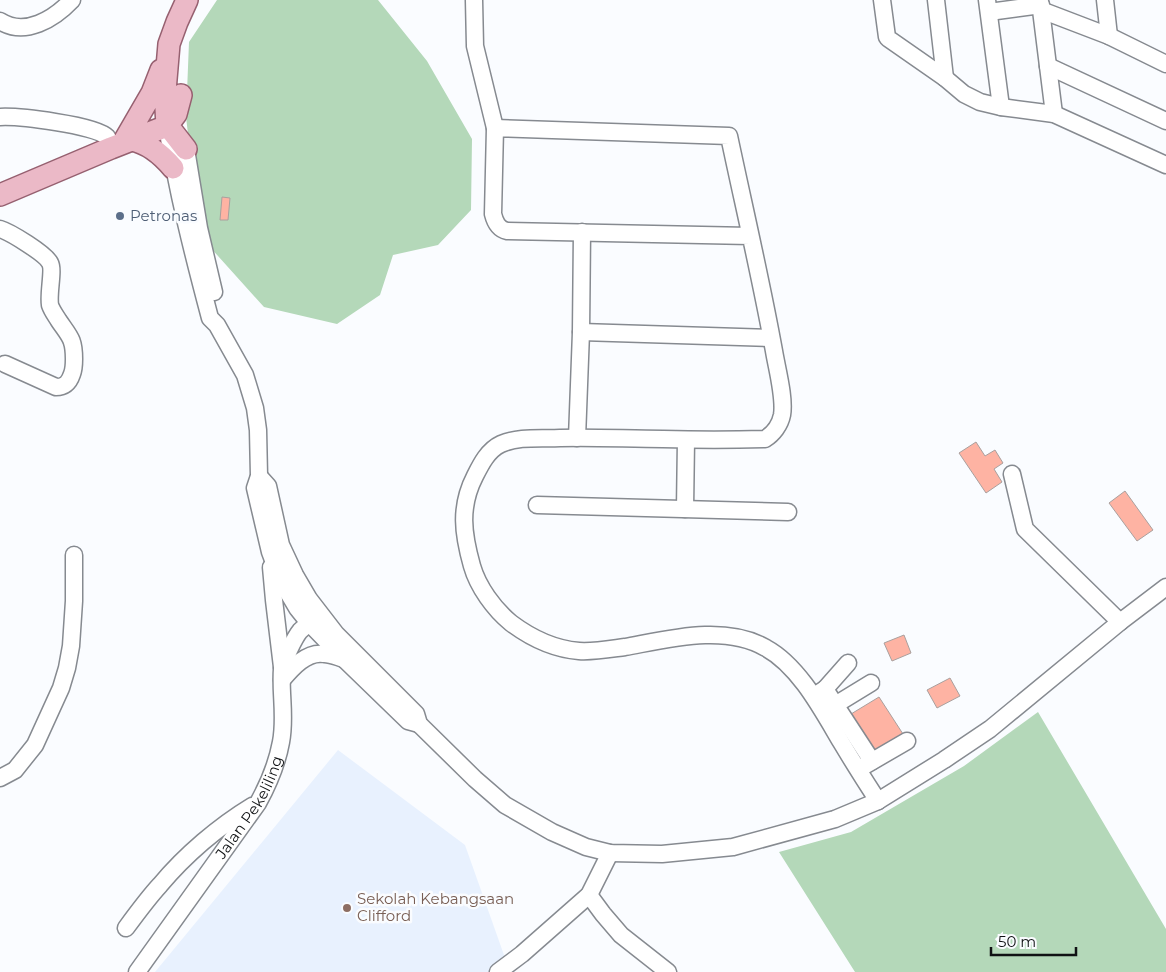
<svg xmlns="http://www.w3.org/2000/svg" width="1166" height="972" font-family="Montserrat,sans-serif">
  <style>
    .built { fill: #e8f1fe }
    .green { fill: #b4d8b9 }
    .building { fill: #feb3a3; stroke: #a9a09e }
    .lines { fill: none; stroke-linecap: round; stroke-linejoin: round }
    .minor-casing { stroke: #868a90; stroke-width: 19 }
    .major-casing { stroke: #966070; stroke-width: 24 }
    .minor { stroke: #fff; stroke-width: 16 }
    .major { stroke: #ebb9c7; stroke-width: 21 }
    .service-dot { fill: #5c6f8a; stroke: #fafcff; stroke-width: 2 }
    .education-dot { fill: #8d6e63; stroke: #fafcff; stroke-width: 2 }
    .labels { text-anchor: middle; stroke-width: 5; stroke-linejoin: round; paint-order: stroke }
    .service-label { font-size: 15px; fill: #4e5e75; stroke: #fafcff; text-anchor: start }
    .street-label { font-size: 15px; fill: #101214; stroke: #fafcff }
    .education-label { font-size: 15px; fill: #785e54; stroke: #fafcff; text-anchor: start }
  </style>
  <rect width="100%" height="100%" fill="#fafcff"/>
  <path class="built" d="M338,750L465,845L510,972H155Z"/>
  <path class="green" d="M217,0H378L427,61L472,139L471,210L438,245L393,255L380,295L337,324L264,307L209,246L191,160L186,117L189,42Z
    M1038,712L1166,929V972H855L779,852L851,832L964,766Z"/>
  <path class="building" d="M222,197L230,198L228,220H220Z
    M976,442L985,456L995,450L1003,463L994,469L1002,482L986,493L959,453Z
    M1125,491L1153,530L1137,541L1109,503Z
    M904,635L911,653L892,661L884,643Z
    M950,678L960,696L937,708L927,690Z
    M879,697L903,734L875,752L851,714Z"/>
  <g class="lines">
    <defs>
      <g id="minor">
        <path d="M474,0L475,46L495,128"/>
        <path d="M882,0L887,37L889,39L945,78L964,94L980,102L1001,107L1054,114L1166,165"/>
        <path d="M936,0L945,78"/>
        <path d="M987,0L1001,107"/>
        <path d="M1105,0L1109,36"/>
        <path d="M1040,2L1054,114"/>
        <path d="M1041,10L1109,36L1166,64"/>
        <path d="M989,12L1041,5"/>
        <path d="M0,21C25,37 54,19 72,0"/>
        <path d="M1048,66L1166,121"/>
        <path d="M0,117C18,116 96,125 107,137C109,139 110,144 111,148"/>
        <path d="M167,126C177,191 193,254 210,318L217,325L245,375L255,408L258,430L259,476L255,488L270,552L276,568L284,586L297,608L309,623L344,659L408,721L419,724"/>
        <path d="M186,149L199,228L214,292"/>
        <path d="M0,229C10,232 46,254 50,263C54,270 48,293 50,305C52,311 56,316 59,321C70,337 74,339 74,359C74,365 74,369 72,374C69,383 65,387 56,387L5,364"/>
        <path d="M750,236L507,231C498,229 495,222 493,214L495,128L729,136C744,207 761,279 774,351C777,369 785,398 782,415C780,425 773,434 765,439C731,440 697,440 663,439C629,439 595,437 560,438C541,439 519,436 501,444C488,450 481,464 475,476C459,507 463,534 472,566C478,587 494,609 511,623C531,638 554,649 579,651C594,652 610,649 625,647C669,639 725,624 766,648C799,666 822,710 841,742C853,762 865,781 878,801"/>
        <path d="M581,332L771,338"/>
        <path d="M577,438L581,332L582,232"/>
        <path d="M1012,474L1025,529L1120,622"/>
        <path d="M259,476L268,486L281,545L295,575L309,599L336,634L416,714L419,724L475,779L505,805L552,832L586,847L610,853L662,854L733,847L835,819L878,801L944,760L990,729L1120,622L1166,587"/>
        <path d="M537,505L788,512"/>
        <path d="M685,509L686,440"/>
        <path d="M271,567L274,600L282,667"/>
        <path d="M282,680C292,668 307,651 324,654C331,654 337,657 344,659"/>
        <path d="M825,689L848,663"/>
        <path d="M814,696L825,689L872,761"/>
        <path d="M835,705L871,683"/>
        <path d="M864,766L907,741"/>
        <path d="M0,778L15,770L35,745L61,688L67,668L71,646L74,601V555"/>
        <path d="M589,895L603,914L621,935L668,972"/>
        <path d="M126,928C137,913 148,898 160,885C185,855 219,826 252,806"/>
        <path id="s1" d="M137,972L258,803C269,783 277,764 281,742C286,717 280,693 282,669C283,661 295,637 300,631C303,628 306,626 309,623"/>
        <path d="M498,972L522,954L589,895L610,853"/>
      </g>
      <path id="major" d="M131,140C148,143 162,155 173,168
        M123,143L152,93L161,70
        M186,149L172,131L167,126L165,91L169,44L177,22L187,0
        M0,195L111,148L167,126L176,114L181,95"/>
    </defs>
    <use href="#minor" class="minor-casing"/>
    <use href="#major" class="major-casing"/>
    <use href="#minor" class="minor"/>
    <use href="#major" class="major"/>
  </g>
  <circle class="service-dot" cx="120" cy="216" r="5"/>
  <circle class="education-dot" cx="347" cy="908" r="5"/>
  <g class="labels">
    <g class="service-label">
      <text x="130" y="221">Petronas</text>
    </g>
    <g class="street-label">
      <text dy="5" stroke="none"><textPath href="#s1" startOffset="200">Jalan Pekeliling</textPath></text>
    </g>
    <g class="education-label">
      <text x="357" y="904">Sekolah Kebangsaan<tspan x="357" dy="17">Clifford</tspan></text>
    </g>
  </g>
  <path d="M991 947v8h85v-8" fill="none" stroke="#101214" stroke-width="2.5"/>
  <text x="998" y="947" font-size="15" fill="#101214" stroke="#fafcff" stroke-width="4" paint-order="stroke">50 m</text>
</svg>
